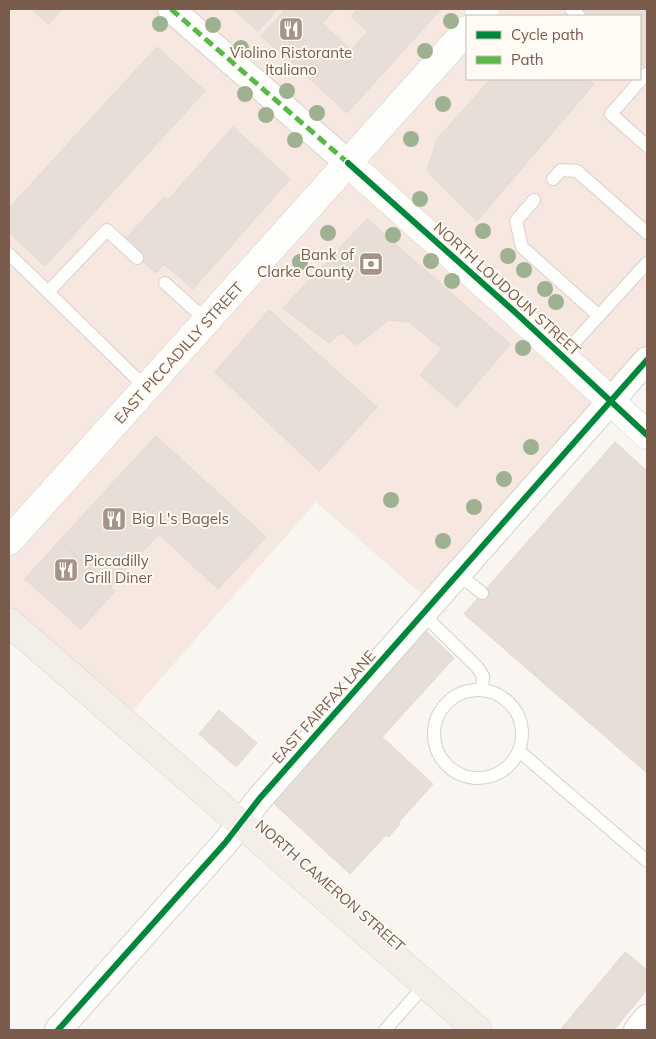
<svg xmlns="http://www.w3.org/2000/svg" width="656" height="1039" font-family="Mulish,sans-serif">
  <style>
    .commercial { fill: #f6e8e1; fill-rule: evenodd }
    .building { fill: #e6ded7; stroke: #e2d8d2 }
    .lines { fill: none; stroke-linecap: round; stroke-linejoin: round }
    .lane-casing { stroke: #d7d1cb; stroke-width: 14 }
    .street-casing { stroke: #d7d1cb; stroke-width: 28 }
    .secondary-casing { stroke: #d9d2cb; stroke-width: 29 }
    .primary-casing { stroke: #dad1cc; stroke-width: 29 }
    .lane { stroke: #fefefd; stroke-width: 12 }
    .street { stroke: #fefefd; stroke-width: 26 }
    .secondary { stroke: #fefefd; stroke-width: 28 }
    .primary { stroke: #f3eee8; stroke-width: 28 }
    .quiet { stroke: #58b947; stroke-width: 5; stroke-dasharray: 10 5; stroke-linecap: butt }
    .cycleway-casing { stroke: #fffaf3; stroke-width: 9 }
    .cycleway { stroke: #00873e; stroke-width: 6 }
    .tree { fill: #9eb190 }
    .labels { text-anchor: middle; stroke-width: 4; stroke-linejoin: round; paint-order: stroke }
    .poi-label { font-size: 15px; fill: #7a5c4d; stroke: #fffaf3; text-anchor: start }
    .street-label { font-size: 15px; fill: #7a5c4d; stroke: #fffaf3 }
  </style>
  <rect width="100%" height="100%" fill="#f9f5f0"/>
  <path class="commercial" d="M9,9H647V346L426,598L316,502L128,716L9,611ZM467,16H640V79H467Z"/>
  <path class="building" d="M31,9H62L49,24Z
    M233,9H278L258,31Z
    M286,9H330L333,11L288,59L261,36Z
    M358,9H441L347,113L288,59L322,23L351,50L368,32L351,16Z
    M573,9H647V69L640,63V16H582Z
    M157,47L205,91L45,266L9,233V208Z
    M491,79H587L594,84L477,221L427,171L437,139Z
    M233,127L290,179L193,289L164,264L156,273L122,243L164,197L168,200Z
    M367,219L473,312L442,349L409,322L388,320L357,345L341,333L329,343L283,308Z
    M269,310L377,407L319,471L215,372Z
    M473,312L510,344L457,407L420,375Z
    M156,436L266,537L218,589L159,534L110,587L59,541Z
    M615,442L647,471V773L464,614Z
    M59,541L115,591L81,629L25,579Z
    M426,631L454,658L382,737L433,784L398,823L400,824L389,837L386,835L350,874L271,801Z
    M219,710L257,743L236,767L199,734Z
    M625,952L647,970V990L614,1030H560Z"/>
  <g class="lines">
    <defs>
      <path id="lane" d="M571,9L579,16
        M646,74L611,114L647,146
        M553,179L561,170L577,171L647,233
        M534,200L516,221L522,247L599,316
        M9,254L48,292
        M137,258L107,230L48,292L147,389
        M165,283L207,321
        M562,356L647,263
        M458,574L482,593
        M423,614L477,667L483,676L482,690
        M434 734a44 44 0 1 1 88 0a44 44 0 1 1-88 0Z
        M519,751L647,861
        M385,1030L425,985"/>
      <path id="street" d="M171,9L348,163
        M58,1030L225,843L260,798L647,360
        M637,1030L647,1018"/>
      <path id="secondary" d="M479,16L486,9
        M348,163L516,313L647,435
        M9,541L467,30"/>
      <path id="primary" d="M9,622L478,1030"/>
    </defs>
    <use href="#lane" class="lane-casing"/>
    <use href="#street" class="street-casing"/>
    <use href="#secondary" class="secondary-casing"/>
    <use href="#primary" class="primary-casing"/>
    <use href="#lane" class="lane"/>
    <use href="#street" class="street"/>
    <use href="#secondary" class="secondary"/>
    <use href="#primary" class="primary"/>
    <path class="quiet" d="M171,9L348,163"/>
    <defs>
      <path id="cycleway" d="M348,163L516,313L647,435
        M58,1030L225,843L260,798L647,360"/>
    </defs>
    <use href="#cycleway" class="cycleway-casing"/>
    <use href="#cycleway" class="cycleway"/>
  </g>
  <g class="tree">
    <circle cx="451" cy="21" r="8"/>
    <circle cx="160" cy="24" r="8"/>
    <circle cx="213" cy="25" r="8"/>
    <circle cx="241" cy="48" r="8"/>
    <circle cx="425" cy="51" r="8"/>
    <circle cx="287" cy="91" r="8"/>
    <circle cx="245" cy="94" r="8"/>
    <circle cx="443" cy="104" r="8"/>
    <circle cx="317" cy="113" r="8"/>
    <circle cx="266" cy="115" r="8"/>
    <circle cx="411" cy="139" r="8"/>
    <circle cx="295" cy="140" r="8"/>
    <circle cx="420" cy="199" r="8"/>
    <circle cx="483" cy="231" r="8"/>
    <circle cx="328" cy="233" r="8"/>
    <circle cx="393" cy="235" r="8"/>
    <circle cx="508" cy="256" r="8"/>
    <circle cx="431" cy="261" r="8"/>
    <circle cx="300" cy="262" r="8"/>
    <circle cx="524" cy="270" r="8"/>
    <circle cx="452" cy="281" r="8"/>
    <circle cx="545" cy="289" r="8"/>
    <circle cx="556" cy="302" r="8"/>
    <circle cx="523" cy="348" r="8"/>
    <circle cx="531" cy="447" r="8"/>
    <circle cx="504" cy="479" r="8"/>
    <circle cx="391" cy="500" r="8"/>
    <circle cx="474" cy="507" r="8"/>
    <circle cx="443" cy="541" r="8"/>
  </g>
  <defs>
    <symbol id="restaurant-square" viewBox="-11 -11 22 22"><rect x="-9" y="-9" width="18" height="18" rx="4" fill="#a69286" stroke="#fffaf3"/><path d="M-5-6h1v4h1v-4h1v4h1v-4h1v5L-1.5 .5V6h-2V.5L-5-1ZM5-6V6H3V1.5H1.5Q1.5-4 5-6Z" fill="#fff"/></symbol>
    <symbol id="bank-square" viewBox="-11 -11 22 22"><rect x="-9" y="-9" width="18" height="18" rx="4" fill="#a69286" stroke="#fffaf3"/><path d="M-6-4H6V4H-6ZM0-2.3a2.3 2.3 0 1 0 0 4.6a2.3 2.3 0 1 0 0-4.6Z" fill="#fff"/></symbol>
  </defs>
  <g fill-rule="evenodd">
    <use href="#restaurant-square" x="277" y="15" width="28" height="28"/>
    <use href="#bank-square" x="357" y="250" width="28" height="28"/>
    <use href="#restaurant-square" x="100" y="505" width="28" height="28"/>
    <use href="#restaurant-square" x="52" y="556" width="28" height="28"/>
  </g>
  <g class="labels">
    <g class="poi-label">
      <text x="291" y="58" text-anchor="middle">Violino Ristorante<tspan x="291" dy="17">Italiano</tspan></text>
      <text x="354" y="260" text-anchor="end">Bank of<tspan x="354" dy="17">Clarke County</tspan></text>
      <text x="132" y="524">Big L's Bagels</text>
      <text x="84" y="566">Piccadilly<tspan x="84" dy="17">Grill Diner</tspan></text>
    </g>
    <g class="street-label">
      <text transform="translate(507 289) rotate(42)" y="5">NORTH LOUDOUN STREET</text>
      <text transform="translate(179 353) rotate(-48)" y="5">EAST PICCADILLY STREET</text>
      <text transform="translate(324 707) rotate(-48)" y="5">EAST FAIRFAX LANE</text>
      <text transform="translate(330 886) rotate(41)" y="5">NORTH CAMERON STREET</text>
    </g>
  </g>
  <rect width="656" height="1039" fill="none" stroke="#7a5c4d" stroke-width="20"/>
  <rect x="466" y="15" width="175" height="65" fill="#fffaf3" stroke="#cabbb1"/>
  <rect x="476" y="31" width="25" height="8" fill="#00873e" stroke="#cabbb1"/>
  <text x="511" y="40" font-size="15" fill="#7a5c4d">Cycle path</text>
  <rect x="476" y="56" width="25" height="8" fill="#58b947" stroke="#cabbb1"/>
  <text x="511" y="65" font-size="15" fill="#7a5c4d">Path</text>
</svg>
